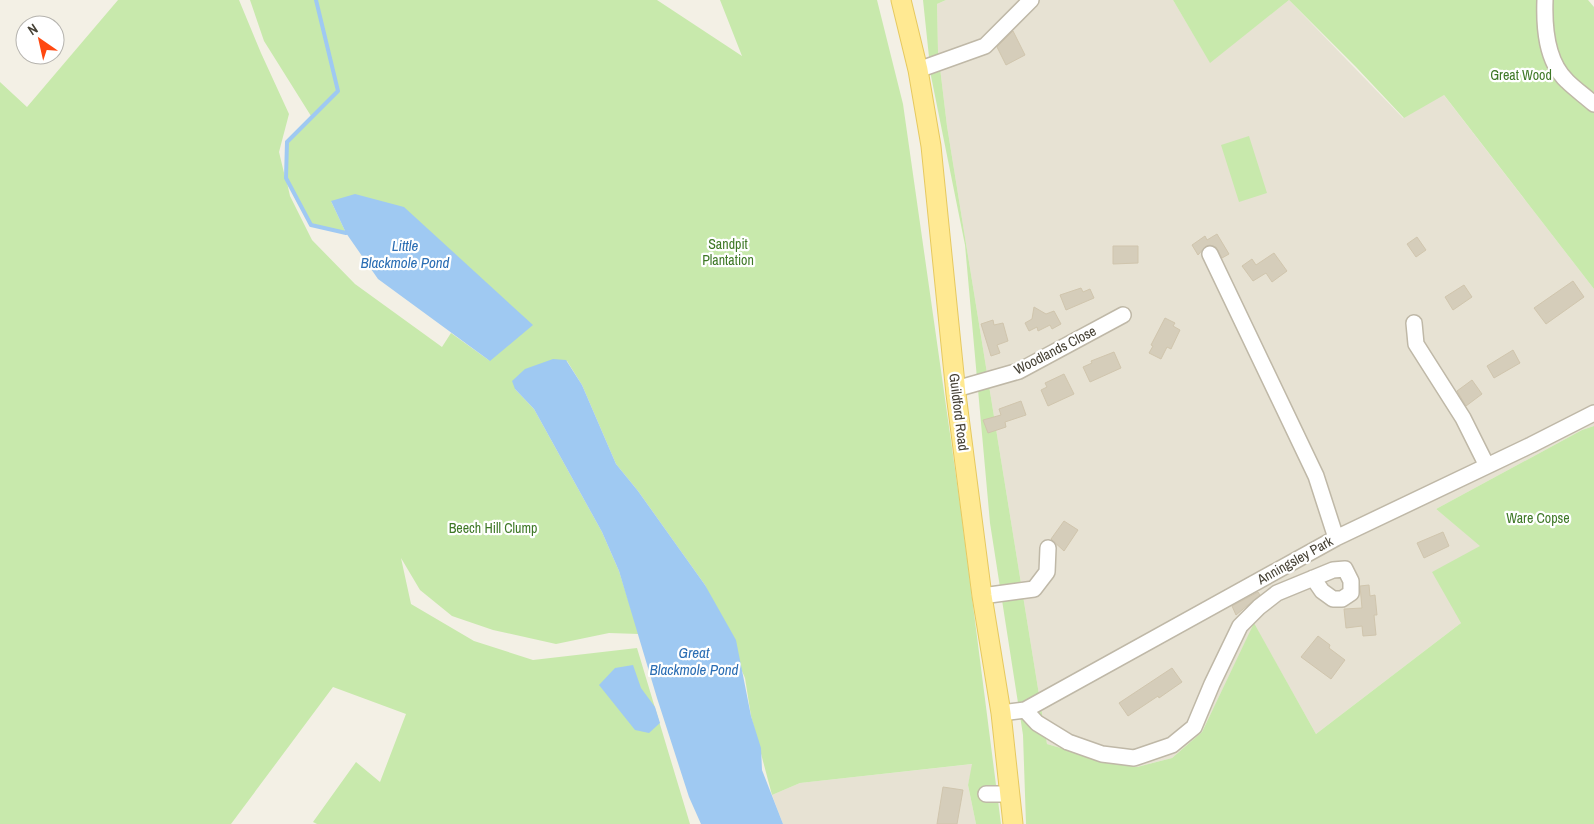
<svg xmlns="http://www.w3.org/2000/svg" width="1594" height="824" font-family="'Archivo Narrow',sans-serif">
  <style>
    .residential { fill: #e7e2d3 }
    .green { fill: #c8e9ac; fill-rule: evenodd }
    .water { fill: #9fc9f2 }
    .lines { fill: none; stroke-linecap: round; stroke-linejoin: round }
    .stream { stroke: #9fc9f2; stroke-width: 4 }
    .building { fill: #d5cdba; stroke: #d0c5ad }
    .minor-casing { stroke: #bfb8a7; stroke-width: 18 }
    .major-casing { stroke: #e6c95f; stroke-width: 21 }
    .minor { stroke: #fff; stroke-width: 15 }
    .major { stroke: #ffe992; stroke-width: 19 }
    .labels { text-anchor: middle; stroke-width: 4.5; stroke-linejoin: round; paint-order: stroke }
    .park-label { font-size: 14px; fill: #3e7826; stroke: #fff }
    .street-label { font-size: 14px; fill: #454034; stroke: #fff }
    .water-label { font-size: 15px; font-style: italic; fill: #2b6eb4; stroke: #fff }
  </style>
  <rect width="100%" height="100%" fill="#f3f0e5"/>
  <path class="residential" d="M946,0H1173L1210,62L1289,0L1403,118L1443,94L1594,289V426L1582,430L1436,509L1481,546L1461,623L1316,734L1254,624L1202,732L1172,758L1137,767L1102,760L1047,744L947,126L938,51L937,4Z
    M973,764L968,785L976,824H783L772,795L800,783Z"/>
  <path class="green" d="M118,0H239L261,53L289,114L279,152L285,177L287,142L311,116L264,41L250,0H657L742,56L720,0H877L903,104L960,504L1001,824H976L968,785L972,764L800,783L772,795L751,716L745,678L705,585L638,491L616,464L582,385L567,361L515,389L534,409L602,532L619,571L639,634L609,633L556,644L493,630L452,616L420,590L401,558L411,604L474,641L533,660L637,648L690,824H317L313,822L356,762L380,782L406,714L333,687L231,824H0V82L27,107ZM286,178L311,225L346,233L331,201L490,361L451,333L442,347L355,284L312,240L290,196Z
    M923,0H946L937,4L938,51L947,126L1047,744L1102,760L1137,767L1172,758L1202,732L1254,623L1316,734L1461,623L1432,572L1480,546L1436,509L1582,430L1594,426V824H1026L1023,735L990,523L965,245L931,76Z
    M1173,0H1588L1594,7V289L1444,95L1404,118L1356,67L1289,0L1210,63Z
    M1249,136L1267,193L1239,202L1221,145Z"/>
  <path class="water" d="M355,194L404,207L533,325L490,361L378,279L346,233L331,201Z
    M553,359L566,360L582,385L616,464L638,491L705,585L736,640L751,716L761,748L762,770L783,824H701L689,797L657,698L619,571L602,532L534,409L515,389L512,381L525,369Z
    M633,665L641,688L655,707L660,723L649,733L635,730L599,685L615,668Z"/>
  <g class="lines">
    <path class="stream" d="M316,0L338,91L287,142L286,178L311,225L346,233"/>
  </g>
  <path class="building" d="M1013,31L1025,55L1006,65L997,47Z
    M1217,234L1229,254L1222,258L1216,247L1210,245L1206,246L1198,255L1192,245L1205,236L1207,240Z
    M1417,237L1426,250L1416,257L1407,244Z
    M1113,246H1138V263L1113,264Z
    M1274,253L1287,271L1272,282L1266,273L1253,281L1242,266L1252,259L1256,265Z
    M1573,281L1584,297L1546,324L1534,308Z
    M1464,285L1472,297L1453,310L1445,297Z
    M1081,288L1083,292L1090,289L1094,298L1066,310L1060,295Z
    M1034,307L1046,314L1054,311L1061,324L1052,329L1050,325L1038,331L1037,327L1029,331L1025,323L1032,319Z
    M1165,318L1175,323L1173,326L1180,330L1171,349L1167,347L1161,359L1149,353L1153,346L1151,345Z
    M993,320L994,325L1003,323L1008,341L997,345L1000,353L991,356L981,324Z
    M1513,350L1520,363L1494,378L1487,366Z
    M1114,352L1121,368L1090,382L1083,367L1092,363L1091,361Z
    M1064,374L1074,394L1048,406L1041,390L1047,387L1045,383Z
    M1472,380L1482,394L1466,406L1457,391Z
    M1021,401L1026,415L1005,422L1006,427L988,433L983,420L1001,415L999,409Z
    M1064,521L1078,530L1064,551L1051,539Z
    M1443,532L1449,546L1424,558L1417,543Z
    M1369,585L1370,596L1375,595L1377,615H1374L1376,635L1363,636L1362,626L1346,628L1344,609L1362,608L1360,586Z
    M1258,592L1260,595L1236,615L1232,606Z
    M1318,636L1330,645L1329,648L1345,660L1331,679L1301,657Z
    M1172,668L1182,682L1159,698L1158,696L1128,716L1119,703Z
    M943,787L963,790L957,824H937Z"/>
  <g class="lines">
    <defs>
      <path id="minor" d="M1545,0C1544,27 1546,61 1567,81C1575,89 1585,96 1594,104
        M918,70L985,46L1031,0
        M1210,254L1316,476L1336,538
        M1414,323L1416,344L1463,418L1487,466
        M956,389L1019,371L1123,315
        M982,596L1034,589L1047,572L1048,548
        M1025,710L1037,723L1068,742L1102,754L1134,758L1172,745L1194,727L1212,684L1240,626L1259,607L1277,593L1333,570L1345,569L1351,581V593L1342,599H1333L1322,591L1313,578
        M1001,713L1025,710L1336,538L1531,445L1594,413
        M986,794H1010"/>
      <path id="major" d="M901,0L918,70L931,146L956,394L982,596L1001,713L1013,824"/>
    </defs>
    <use href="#minor" class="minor-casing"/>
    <use href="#major" class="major-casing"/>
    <use href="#minor" class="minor"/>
    <use href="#major" class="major"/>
  </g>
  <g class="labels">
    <g class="park-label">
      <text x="1521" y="80">Great Wood</text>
      <text x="728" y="249">Sandpit<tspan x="728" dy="16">Plantation</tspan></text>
      <text x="1538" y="523">Ware Copse</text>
      <text x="493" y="533">Beech Hill Clump</text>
    </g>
    <g class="street-label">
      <text transform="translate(1055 350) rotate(-27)" y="5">Woodlands Close</text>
      <text transform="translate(959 412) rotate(83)" y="5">Guildford Road</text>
      <text transform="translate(1295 560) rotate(-29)" y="5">Anningsley Park</text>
    </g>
    <g class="water-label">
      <text x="405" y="251">Little<tspan x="405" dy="17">Blackmole Pond</tspan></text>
      <text x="694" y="658">Great<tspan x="694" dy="17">Blackmole Pond</tspan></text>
    </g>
  </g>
  <g transform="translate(40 40) rotate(326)"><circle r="24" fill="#ffffff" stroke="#b5b3ae"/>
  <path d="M0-4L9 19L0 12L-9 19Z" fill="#ff4810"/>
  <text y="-8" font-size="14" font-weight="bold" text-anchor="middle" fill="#454034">N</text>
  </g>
</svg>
